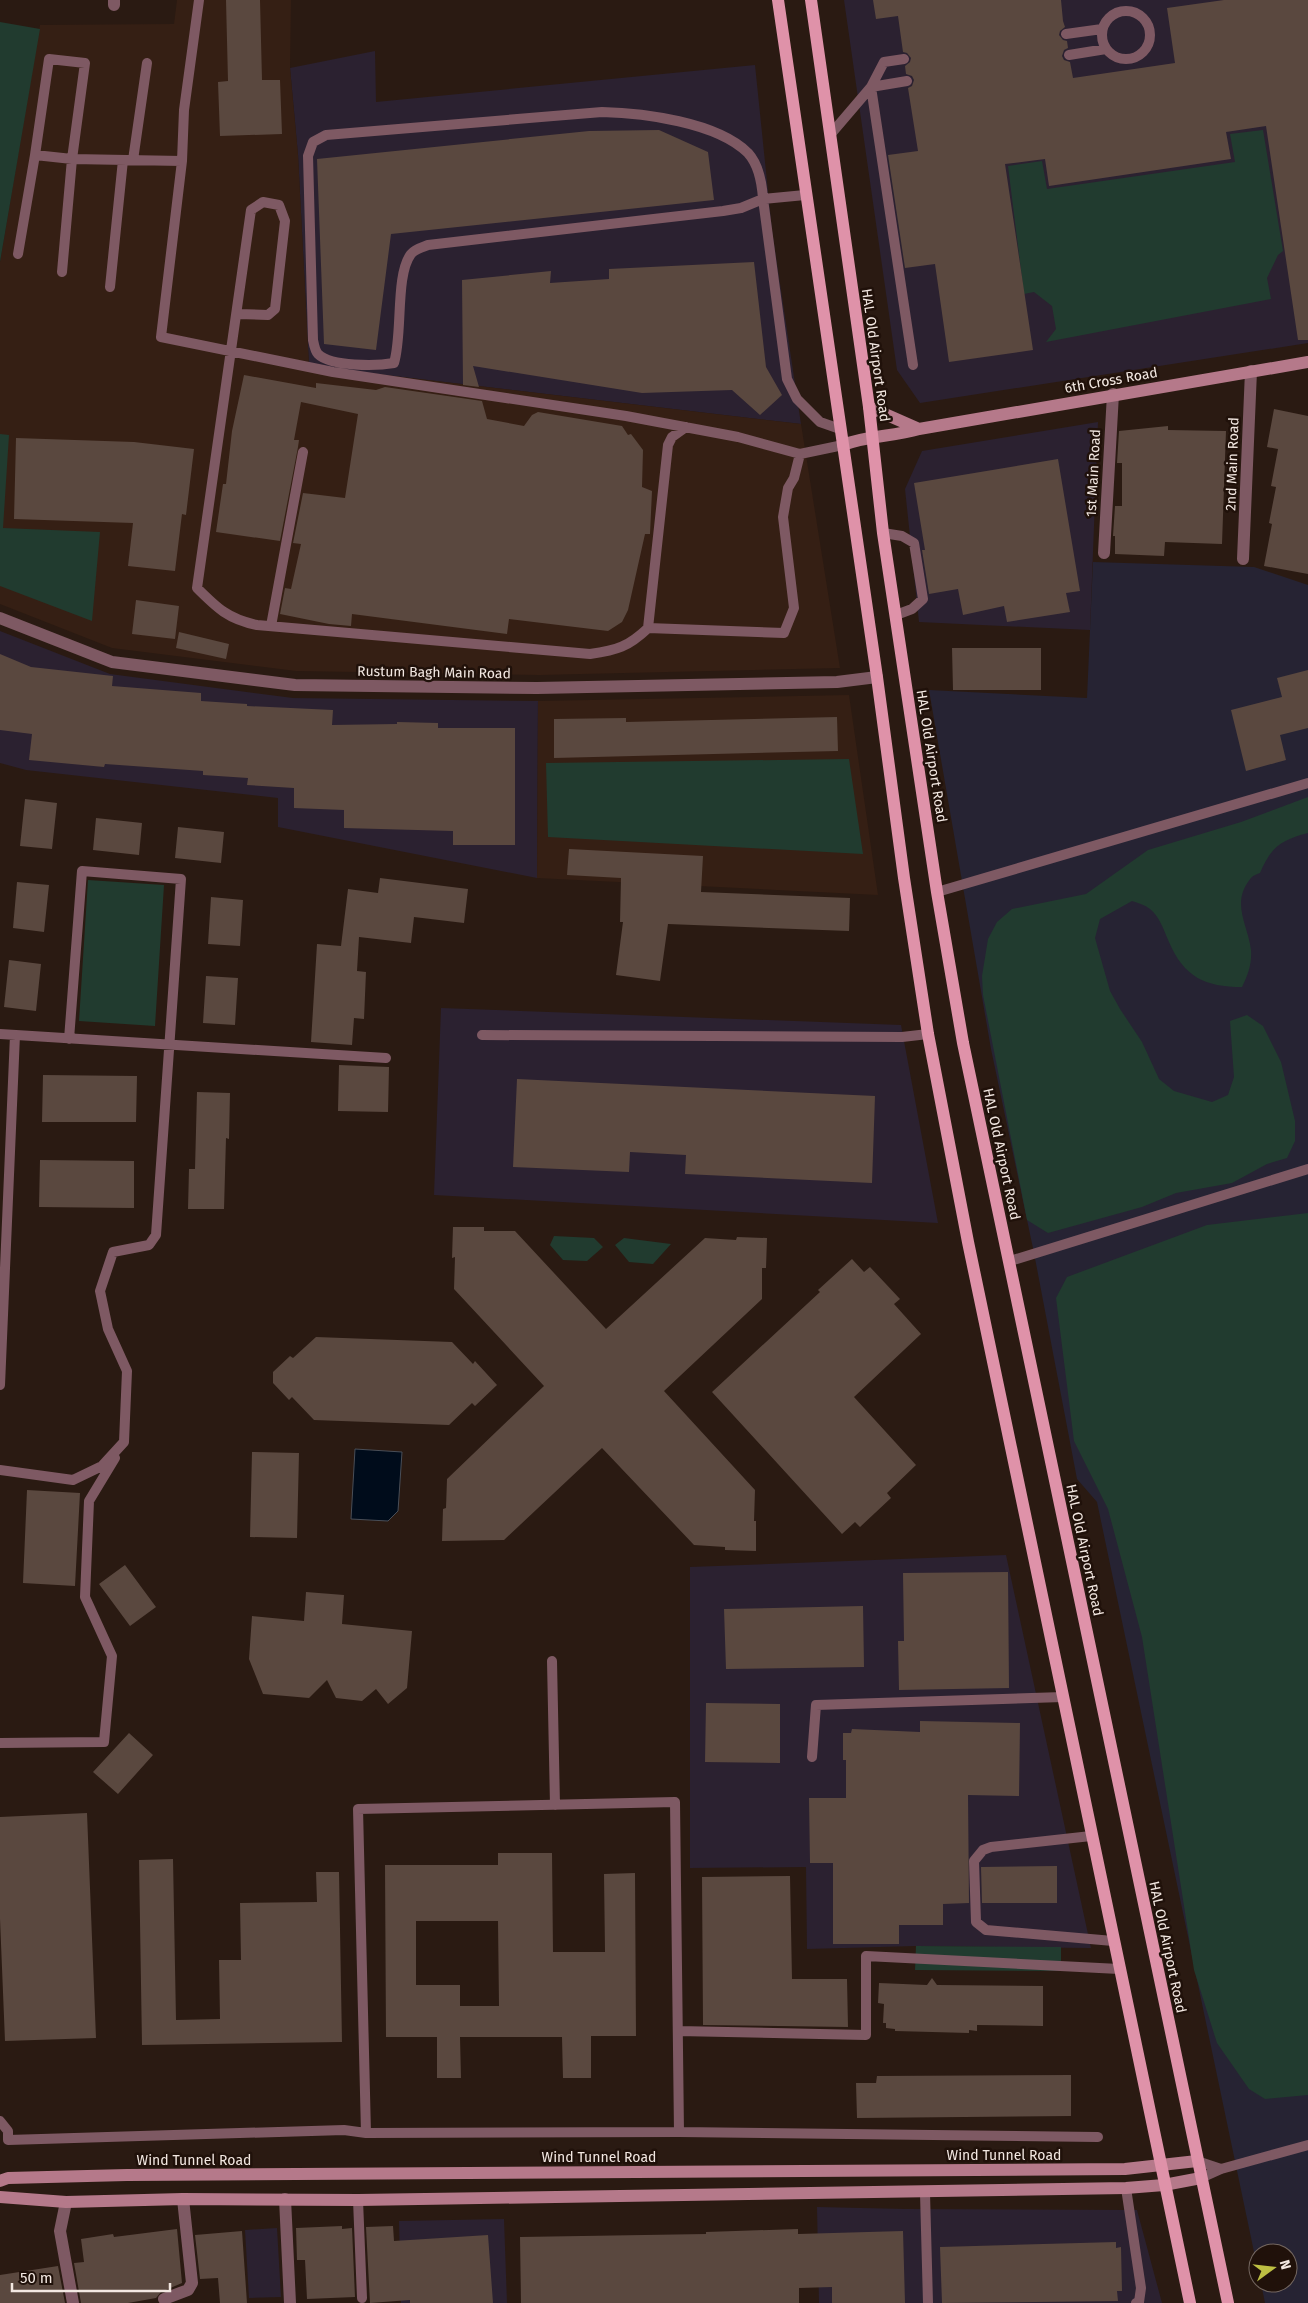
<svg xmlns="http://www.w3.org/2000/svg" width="1308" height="2303" font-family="'Fira Sans',sans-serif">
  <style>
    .commercial { fill: #2b2130 }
    .industrial { fill: #262333 }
    .built { fill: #351f14 }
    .green { fill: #213b2f }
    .water { fill: #000c1b; stroke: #494e57 }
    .building { fill: #5a483f; fill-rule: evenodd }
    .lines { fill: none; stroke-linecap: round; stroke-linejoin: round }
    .lane { stroke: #7e5963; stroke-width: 10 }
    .street { stroke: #7e5963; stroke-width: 12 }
    .secondary { stroke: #b5798a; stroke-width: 12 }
    .primary { stroke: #df92a9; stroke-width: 12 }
    .labels { text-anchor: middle; stroke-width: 5; stroke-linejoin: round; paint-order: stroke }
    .street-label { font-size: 14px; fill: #f3e8e2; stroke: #20110a }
  </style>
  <rect width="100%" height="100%" fill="#2a1a12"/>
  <path class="commercial" d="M844,0H1308V343L920,403L897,370Z
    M375,51L376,102L755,65L772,230L801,424L309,366L298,155L290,68Z
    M1098,422L1090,630L919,622L905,489L922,451Z
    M0,631L110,674L293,698L538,701L537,878L278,827V798L26,770L0,763Z
    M441,1008L901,1025L938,1223L434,1195Z
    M1006,1555L1091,1948L916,1946L807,1949L806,1867L690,1868V1567Z
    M817,2207L906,2209L1137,2210L1162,2303H819Z
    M504,2219L507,2303H401L399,2221Z
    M277,2228L281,2297L249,2298L245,2230Z"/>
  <path class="industrial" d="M1093,562L1254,567L1308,585V2303H1265L1261,2283H1288V2253H1258V2271L1097,1502L1077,1479L1034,1253L991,1049L929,690L1087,698Z"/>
  <path class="built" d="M177,0H291L290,68L298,155L309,366L801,424L840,668L539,675L296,671L112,648L0,604V262L40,25L174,24Z
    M849,695L878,895L537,878L538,701Z"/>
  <path class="green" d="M0,22L40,29L0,262Z
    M1263,130L1283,251L1278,255L1267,278L1271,299L1046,342L1056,329L1052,306L1034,292L1024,294L1008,166L1042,161L1047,189L1235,162L1230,134Z
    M0,434L9,435L3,528L100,532L92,621L0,586Z
    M849,759L863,854L548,837L546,763Z
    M1308,797V833C1281,840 1271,847 1260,873C1254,875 1252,876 1248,882C1232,905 1248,925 1251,950C1252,964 1248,975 1242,987C1205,987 1184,977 1169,942C1164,931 1160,917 1150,909C1145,905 1138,903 1132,901L1100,919L1095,938L1110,991L1120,1009L1142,1042L1159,1079L1174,1091L1212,1102L1228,1095L1234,1077L1230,1021L1247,1015L1263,1026L1281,1062L1295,1121V1141L1287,1158L1267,1164L1232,1183L1176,1193L1142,1207L1048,1233L1027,1220L983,995L982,976L988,939L997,922L1012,909L1086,894L1148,850L1241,822Z
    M88,880L164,885L155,1026L79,1021Z
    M1308,1213V2095L1265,2099L1249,2089L1217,2043L1194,1970L1142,1637L1108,1509L1074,1441L1056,1298L1067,1277L1207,1225Z
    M554,1236L594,1238L603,1247L587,1261L563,1260L550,1245Z
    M624,1238L671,1244L653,1264L629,1262L615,1245Z
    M916,1946L1061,1947V1971L915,1970Z"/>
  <path class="water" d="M355,1449L402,1452L398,1511L388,1521L351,1519Z"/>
  <path class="building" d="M226,0H260L262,80H280L282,134L220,136L218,82L228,81Z
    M873,0H1061L1063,21L1065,27L1060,31L1059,35L1063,40L1067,41L1068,48L1064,50L1062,56L1064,60L1070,62L1073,78L1175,63L1167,8L1224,0H1308V340H1298L1266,126L1226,132L1231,159L1049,186L1045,159L1005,164L1033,350L949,362L935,264L905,268L888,155L918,151L908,88L912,86L914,80L912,76L906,74L905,66L910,62L911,58L907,53L903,52L898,16L876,19Z
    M659,130L708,152L714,200L391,234L376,350L324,344L317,159L589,131Z
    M754,262L766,367L782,395L760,415L732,390L642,393L473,366L479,387L463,385L462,280L551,271L550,283L609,279V269Z
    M244,375L316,388V383L376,390L385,387L482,401L487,419L524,426L532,415L538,412L622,426L628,435L631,434L643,450L642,487L652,491L650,534H645L628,610L622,622L608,631L509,619L507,634L352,614L351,626L329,624L280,614L285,588L291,589L301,544L293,543L303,493L345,498L358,414L301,402L294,440H299L298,447L280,541L216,532L223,484H226L232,431Z
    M1274,409L1308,416V574L1264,566L1272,524L1269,523L1276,487L1271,486L1278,449L1267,447Z
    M1168,426V430L1226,431L1222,544L1165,542L1164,556L1115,554V536H1113L1115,506H1122V463H1117L1119,431Z
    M16,438L134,442L194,449L186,515L182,514L175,571L128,566L133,523L14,519Z
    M1058,459L1080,591L1066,593L1070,612L1007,622L1004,606L963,615L958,589L929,594L922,550H925L914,483Z
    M136,600L179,606L175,639L132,634Z
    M179,632L229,644L226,659L176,648Z
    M952,648H1041V690H953Z
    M0,654L31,667L113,676L112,686L201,693V701L247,704V706L333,710L332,725L397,724V722L438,723V728H515V845H453V831L344,828V810L294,808V788L247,785L248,778L203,775V771L105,764L104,767L29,760L32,734L0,730Z
    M1308,670V728L1280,735L1286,760L1246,771L1231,710L1282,697L1277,678Z
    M837,717L838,751L554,758V719L626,718V722Z
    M25,799L57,803L52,849L20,846Z
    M96,818L142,823L139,855L93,850Z
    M178,827L224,832L221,863L175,858Z
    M569,849L703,856L701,892L850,898L849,931L668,924L660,981L616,975L623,922H620L621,878L567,875Z
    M380,878L468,889L464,923L414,917L411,943L359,937L357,971L366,972L364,1019L354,1018L352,1045L311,1042L317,944L341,946L348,889L378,893Z
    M17,882L49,885L44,932L13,928Z
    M211,897L243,900L240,946L208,944Z
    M9,960L41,964L36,1011L4,1007Z
    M206,976L238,978L235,1025L203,1023Z
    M339,1065L389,1067L388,1112L338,1111Z
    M43,1075L137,1076L136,1122H42Z
    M517,1079L875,1096L872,1183L685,1174L686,1155L630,1152L629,1172L513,1167Z
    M197,1092L230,1093L229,1139L226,1138L224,1209H188L189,1169H195Z
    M40,1160L134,1161V1208L39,1207Z
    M453,1227H484V1231H515L606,1329L705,1238L736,1240L737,1237L767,1238L766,1268H762V1299L664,1391L755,1490L754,1521H756V1551L725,1550V1547L694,1545L602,1448L504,1540L442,1541L443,1509L446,1508L447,1479L544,1386L454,1289L455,1257L452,1258Z
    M852,1259L864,1272L870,1267L900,1299L894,1304L921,1334L854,1397L916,1465L887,1493L891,1498L860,1527L855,1522L842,1534L712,1392L820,1292L818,1290Z
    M316,1337L452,1342L473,1364L475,1361L497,1385L475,1406L472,1403L449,1425L314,1420L292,1397L289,1400L273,1383V1372L290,1356L293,1358Z
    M252,1452L299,1453L297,1538L250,1537Z
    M27,1490L80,1493L75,1586L23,1583Z
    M125,1565L156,1607L130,1626L99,1584Z
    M1008,1572L1009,1688L899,1690L898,1641H904L903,1573Z
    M306,1592L344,1595L342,1624L412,1631L407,1688L388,1704L376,1689L362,1701L336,1698L327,1680L309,1698L263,1694L249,1659L252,1616L304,1621Z
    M863,1606L864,1667L726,1669L724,1609Z
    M706,1703L780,1704V1763L705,1762Z
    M920,1721L1020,1723L1019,1796L968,1795L969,1903L943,1904V1925H899V1944H833V1863H810L809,1798H846V1760H843V1733H851L852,1729L920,1732Z
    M129,1733L153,1755L118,1794L93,1772Z
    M87,1813L96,2038L5,2041L0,1919V1817Z
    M498,1853H552L553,1952H605L604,1874L635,1873L636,2036H591V2078H563L562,2037H460L461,2078H437V2037H386L385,1865H498ZM416,1921H498L499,2006H460V1985H416Z
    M173,1859L176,2020L220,2019L219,1960H241L240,1903L317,1902L316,1872H339L342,2042L142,2045L139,1860Z
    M1057,1866V1903H982L981,1867Z
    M790,1876L792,1979H847L848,2027L703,2025L702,1877Z
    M932,1978L937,1985L1043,1986V2026L977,2025V2031L969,2030V2033L895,2031V2029L886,2028V2023H883L884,2004L878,2003L879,1983L927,1985Z
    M1071,2075V2116L857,2118L856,2083H876L877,2076Z
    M342,2226V2229L352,2228L355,2297L307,2299L305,2260H297L296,2228Z
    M393,2226L394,2241L488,2235L493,2303H410V2300L370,2303L366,2227Z
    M177,2229L182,2283L161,2292L156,2298L128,2303H81L74,2263L84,2262L81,2239L113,2234L114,2237Z
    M798,2229V2234L903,2231L905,2303H832V2287L799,2288V2303H521L520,2237L706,2234V2232Z
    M242,2231L247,2303H220L218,2278L200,2279L195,2235Z
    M1116,2242V2248L1121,2247L1122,2291H1117L1118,2301L942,2303L940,2247Z
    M58,2266L65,2303H0V2275Z"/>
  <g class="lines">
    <path class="lane" d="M199,0L184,110L182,161L161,337L333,372L626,416L738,437L800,454L843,445
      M1102 35a24 24 0 1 1 48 0a24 24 0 1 1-48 0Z
      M1066,34L1102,29
      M1069,55L1106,49
      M904,59L884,62L871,87L907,81
      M871,87L913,365
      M830,135L871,87
      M35,155L49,59L85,63L72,159L62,272
      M133,160L147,63
      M805,195L763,199L741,208L723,211L428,245C423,247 415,249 411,254C395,275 403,334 394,363C377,366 331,367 318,354C315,351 314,345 313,340L308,156L313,142L326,135L602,112C643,113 717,122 748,153C759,165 762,183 763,199L787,379L797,399L820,422L840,429
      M18,254L35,155L72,159L182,161
      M110,287L123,160
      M237,314L268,315L275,309L285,221L279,205L263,202L251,210L197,588C217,608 228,619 257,625L590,654C617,650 628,647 648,628
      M686,427L672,437L668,445L648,628L784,633L794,608L783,517L788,488L794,478L800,454
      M883,533L902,536L914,543L923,599L912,609L896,615
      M271,626L303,452
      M937,892L1308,783
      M0,1034L386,1058
      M482,1035L902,1037L928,1034
      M1010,1261L1308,1169
      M0,1385L15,1035
      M0,1470L73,1480L102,1466L124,1442L127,1371L108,1329L100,1291L113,1252L149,1245L156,1235L181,879L82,871L69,1039
      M552,1661L555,1805
      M0,1743L104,1742L112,1656L85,1597L89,1501L115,1458
      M812,1757L816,1705L1063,1697
      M1091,1836L991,1847L983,1850L974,1861L976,1922L986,1930L1113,1941
      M678,2031L866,2035V1956L1119,1969
      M0,2121L8,2131V2140L344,2130L366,2133L679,2132L1098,2137
      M366,2133L358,1809L675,1802L679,2132
      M1197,2161L1221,2169
      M1201,2178L1221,2169L1308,2145
      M1126,2188L1141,2288L1139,2302L1136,2303
      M925,2193L928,2303
      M358,2200L362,2298"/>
    <path class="street" d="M114,5V0
      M1104,553L1113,394
      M1243,559L1251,371
      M0,618L112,662L295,685L537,688L837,682L877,677
      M285,2199L290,2303
      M66,2202L60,2231L73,2303
      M164,2299L188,2290L192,2283L183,2199"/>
    <path class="secondary" d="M869,407L919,429
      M843,445C868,435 893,437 919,429L1308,362
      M0,2181L8,2178L127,2175L1125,2169L1197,2161
      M0,2197L66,2202L183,2199L358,2200L1126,2188L1164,2185L1201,2178"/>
    <path class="primary" d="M778,0L877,677L904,878L928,1034L968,1242L1190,2303
      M811,0L869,407L883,533L937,892L963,1043L1228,2303"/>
  </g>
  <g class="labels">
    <g class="street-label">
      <text transform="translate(876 355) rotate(82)" y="5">HAL Old Airport Road</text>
      <text transform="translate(1111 380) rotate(-10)" y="5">6th Cross Road</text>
      <text transform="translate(1232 464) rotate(-88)" y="5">2nd Main Road</text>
      <text transform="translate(1093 473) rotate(-87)" y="5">1st Main Road</text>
      <text transform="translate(434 672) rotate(1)" y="5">Rustum Bagh Main Road</text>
      <text transform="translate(932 756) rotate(81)" y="5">HAL Old Airport Road</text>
      <text transform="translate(1002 1154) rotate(78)" y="5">HAL Old Airport Road</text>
      <text transform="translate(1085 1550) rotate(78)" y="5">HAL Old Airport Road</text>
      <text transform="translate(1168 1947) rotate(78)" y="5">HAL Old Airport Road</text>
      <text x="1004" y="2160">Wind Tunnel Road</text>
      <text x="599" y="2162">Wind Tunnel Road</text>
      <text x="194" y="2165">Wind Tunnel Road</text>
    </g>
  </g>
  <g transform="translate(1273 2268) rotate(75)"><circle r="24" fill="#20110a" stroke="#746760"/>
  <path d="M0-4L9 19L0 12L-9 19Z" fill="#bdbf43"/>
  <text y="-8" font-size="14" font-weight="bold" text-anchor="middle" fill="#f3e8e2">N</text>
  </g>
  <path d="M12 2283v8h158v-8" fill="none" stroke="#f3e8e2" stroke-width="2.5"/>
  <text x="20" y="2283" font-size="15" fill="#f3e8e2" stroke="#20110a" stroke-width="4" paint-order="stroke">50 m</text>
</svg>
